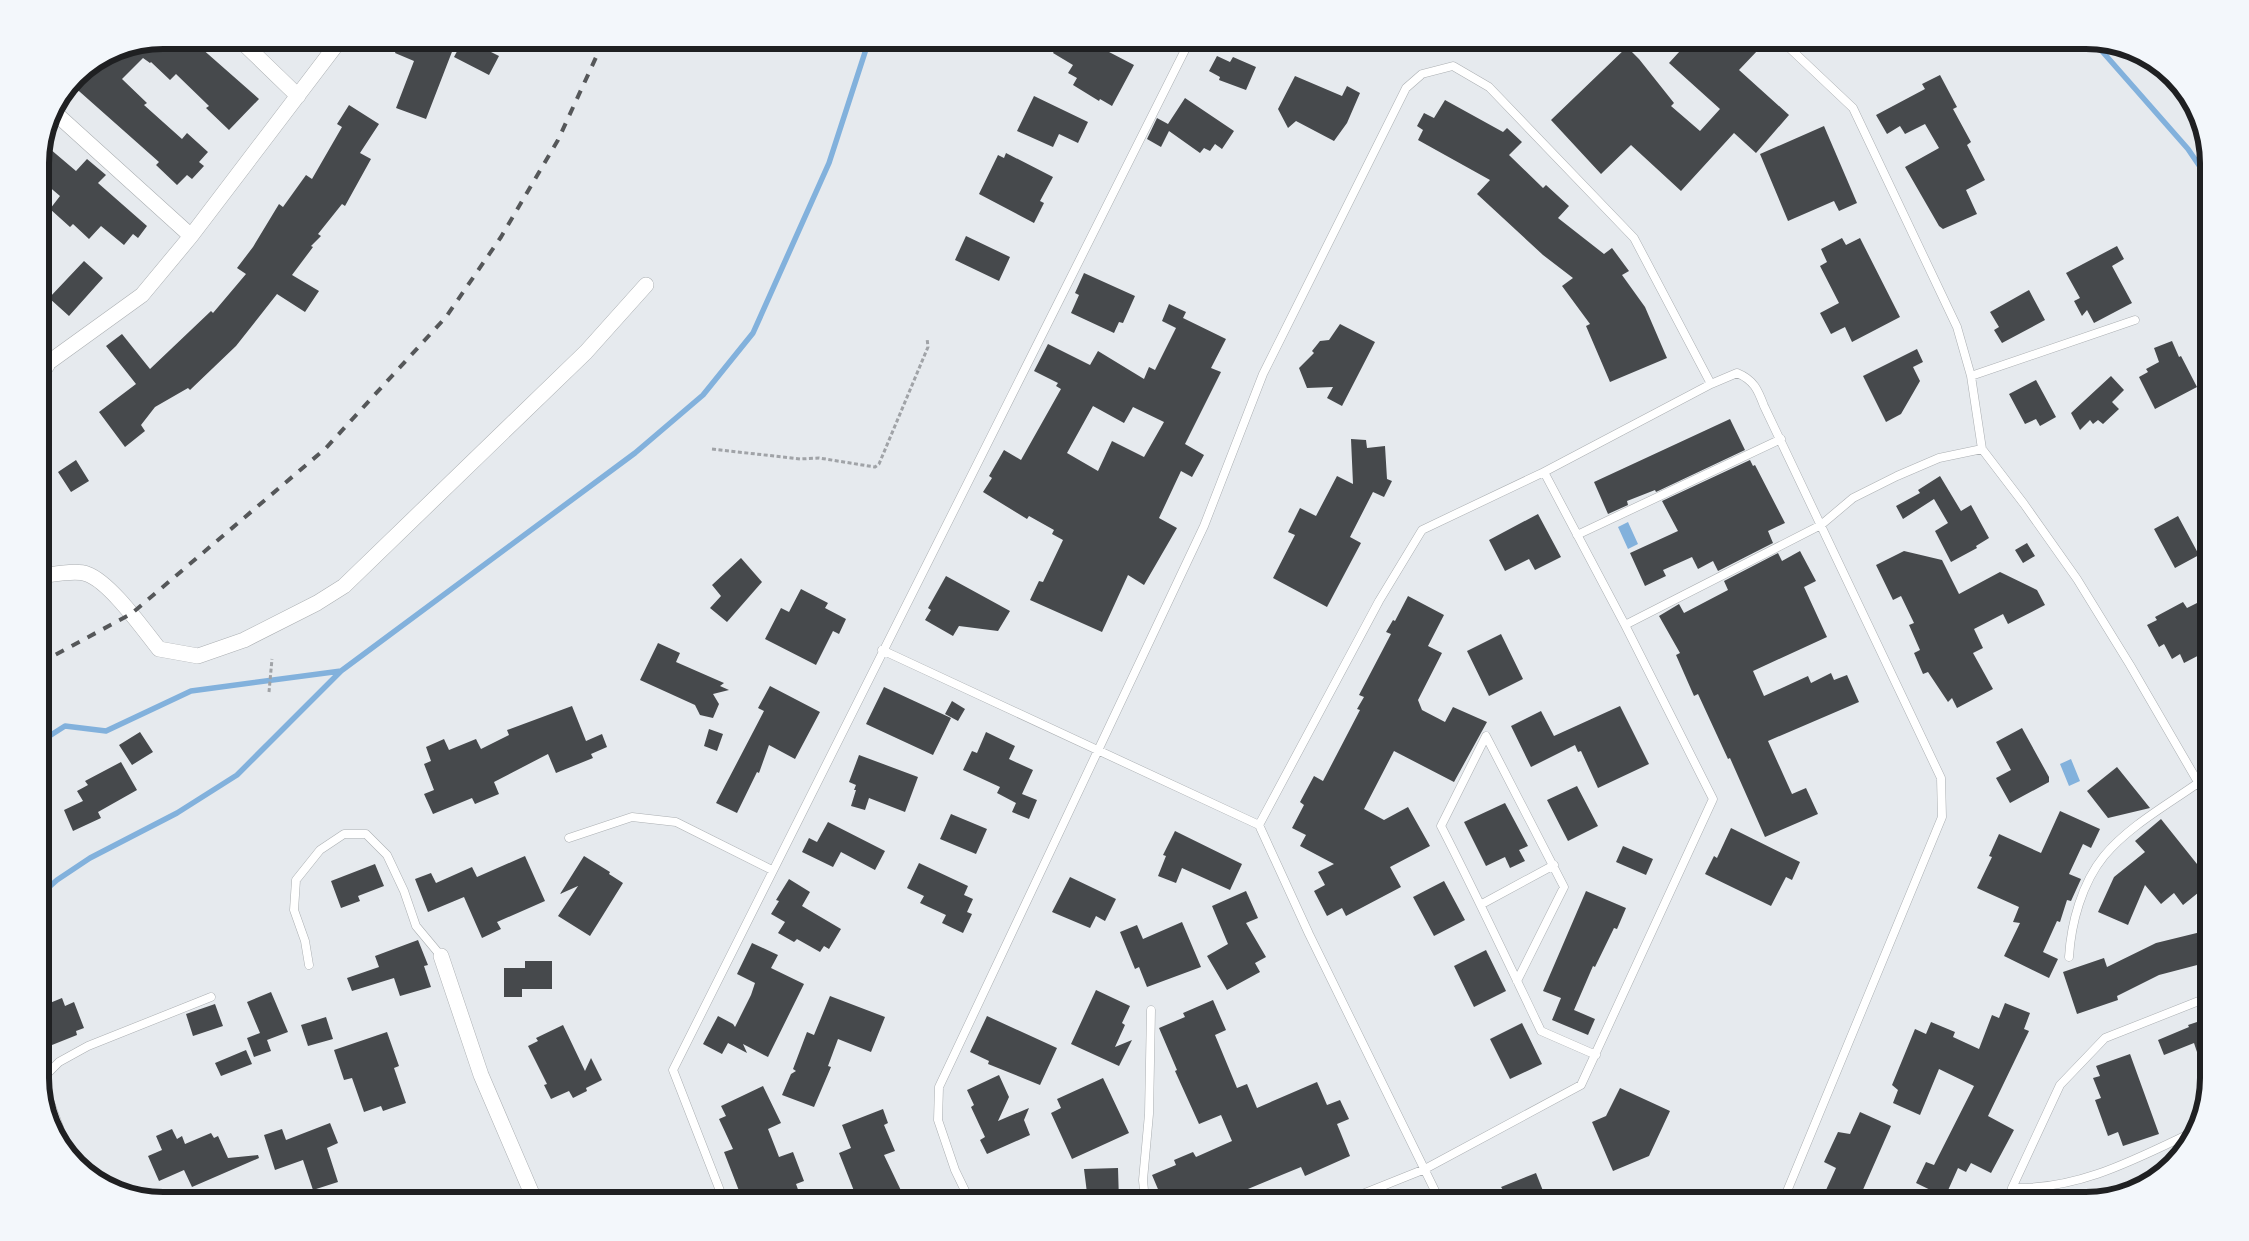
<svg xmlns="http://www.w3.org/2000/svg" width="2249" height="1241" font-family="Commissioner,sans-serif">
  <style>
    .water { fill: #82b1dc }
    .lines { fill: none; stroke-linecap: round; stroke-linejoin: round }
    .stream { stroke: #82b1dc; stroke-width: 5.5 }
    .building { fill: #46494c; fill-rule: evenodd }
    .service-casing { stroke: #abafb2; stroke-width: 9 }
    .minor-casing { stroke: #abafb2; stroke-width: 16 }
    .tertiary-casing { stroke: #abafb2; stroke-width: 20 }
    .path { stroke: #a0a3a7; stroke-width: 3; stroke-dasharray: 4 2.5; stroke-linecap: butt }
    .service { stroke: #fff; stroke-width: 8 }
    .minor { stroke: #fff; stroke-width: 15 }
    .tertiary { stroke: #fff; stroke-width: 19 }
    .rail { stroke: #555759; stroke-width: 4; stroke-dasharray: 9 9; stroke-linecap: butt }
    .rim { fill: none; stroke: #1f2022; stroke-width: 6 }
  </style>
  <rect width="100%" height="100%" fill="#e6eaee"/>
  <path class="water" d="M1628,522L1638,544L1628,549L1618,527Z
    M2071,759L2080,781L2069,786L2060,764Z"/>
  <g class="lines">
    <path class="stream" d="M2094,42L2188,149L2209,180
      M40,742L65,726L106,731L191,691L341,671
      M40,895L57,880L90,858L177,813L237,775L341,671L635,453L703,395L753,333L829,163L869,40"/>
  </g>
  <path class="building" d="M163,40H192L259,99L229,130L206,108L209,106L176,74L170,80L151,62L150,63L143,58L122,79L147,103L144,105L182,139L187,133L208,152L199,162L204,166L192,179L187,175L177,185L156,165L159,162L71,84L76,76L116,49Z
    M400,40H444L455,44L426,119L396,108L414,61L395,53Z
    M463,40H467L499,56L489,75L454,57Z
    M1061,40H1086L1134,65L1112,106L1100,99L1099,101L1073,85L1077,78L1068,73L1073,65L1053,53Z
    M1690,40H1747L1758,50L1739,70L1789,115L1756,153L1734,133L1681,191L1631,145L1601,174L1551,120L1627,47L1639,59L1674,103L1671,106L1700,131L1720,109L1669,63Z
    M1217,56L1230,62L1233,57L1256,67L1246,90L1219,80L1220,77L1209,71Z
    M1940,75L1957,107L1953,109L1971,142L1967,145L1985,180L1966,190L1977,214L1943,229L1939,226L1905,167L1939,148L1925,124L1905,134L1900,126L1887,134L1876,115L1925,89L1922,84Z
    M1295,76L1342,96L1347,86L1360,93L1347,123L1334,141L1296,121L1288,128L1278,109Z
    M1034,96L1088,122L1078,143L1059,134L1053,147L1017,131Z
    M1185,98L1234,131L1222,149L1215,144L1210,151L1204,148L1200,153L1169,131L1161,147L1147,139L1157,118L1168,124Z
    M1445,100L1503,132L1507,128L1522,142L1509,155L1543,188L1546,185L1569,206L1558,218L1604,254L1612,248L1629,271L1622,275L1645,307L1667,358L1610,382L1586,326L1590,324L1562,286L1573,278L1543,255L1477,194L1490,180L1418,140L1423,130L1417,126L1424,113L1434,118Z
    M349,105L379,124L360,153L371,159L345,206L342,204L318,234L321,236L311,246L313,247L292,275L319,291L305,312L277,294L236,346L190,390L188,388L155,407L141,425L145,431L125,447L99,412L136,384L106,346L122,334L150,369L211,311L213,313L246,274L237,268L253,247L279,204L283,207L306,175L312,179L342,127L337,124Z
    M1824,126L1857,203L1839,211L1834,201L1788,221L1760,154Z
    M43,143L76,171L87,159L106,175L98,183L147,226L138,238L133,234L124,245L101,226L89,239L73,224L70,227L50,209L60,196L40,179V155Z
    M1006,153L1053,177L1040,201L1044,203L1034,223L979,194L998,155L1004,158Z
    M966,236L1010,257L999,281L955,260Z
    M1842,238L1846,245L1860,238L1900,317L1852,342L1845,327L1831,334L1820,313L1839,303L1820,266L1827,262L1821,249Z
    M2117,246L2124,259L2112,266L2132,303L2094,323L2087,310L2082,316L2074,301L2080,298L2066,273Z
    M84,261L103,278L69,316L49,298Z
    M1084,273L1135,296L1123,323L1119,322L1114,333L1071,313L1079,295L1075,293Z
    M2029,290L2045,320L2002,343L1994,330L1999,327L1990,312Z
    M1169,304L1186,312L1183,318L1226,339L1211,368L1221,372L1185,444L1204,455L1192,477L1181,471L1159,518L1177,528L1144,585L1128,575L1102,632L1030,600L1039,581L1043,582L1063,540L1052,534L1054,530L1029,516L1027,519L983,492L992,478L989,476L1004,450L1021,460L1061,389L1056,386L1058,383L1034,371L1048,344L1090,365L1098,351L1144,379L1149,367L1155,370L1176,328L1162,321ZM1093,406L1124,423L1133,407L1164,422L1144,457L1112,441L1098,471L1067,453Z
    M1340,324L1375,342L1342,406L1327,398L1333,387L1307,388L1299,368L1314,353L1312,351L1320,341L1329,340Z
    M2172,341L2179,357L2181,356L2197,387L2155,409L2139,377L2148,372L2146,369L2159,362L2154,348Z
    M1917,349L1923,362L1913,367L1920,381L1901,414L1886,422L1863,376Z
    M2111,376L2124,390L2112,402L2119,409L2103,424L2098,420L2093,424L2090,420L2080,430L2071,413Z
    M2036,380L2056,417L2040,426L2036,419L2025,424L2009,394Z
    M1730,419L1745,450L1656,492L1655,490L1627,501L1628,505L1608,514L1594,482Z
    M1351,439L1366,440L1367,448L1385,446L1387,479L1392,481L1384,497L1373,492L1350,537L1361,543L1327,607L1273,578L1295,535L1288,532L1300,508L1316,516L1337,476L1353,484Z
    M76,460L89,481L71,492L58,472Z
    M1750,460L1753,466L1755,465L1785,523L1768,531L1773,543L1718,571L1713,561L1698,569L1692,557L1663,570L1666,576L1645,586L1630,553L1678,531L1662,501Z
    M1940,476L1961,511L1971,505L1989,538L1976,546L1977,548L1951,562L1935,531L1948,523L1934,499L1903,519L1896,506L1920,493L1918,490Z
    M1538,514L1561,557L1535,570L1529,559L1505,571L1489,540Z
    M2178,516L2199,555L2175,568L2154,529Z
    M2027,543L2035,556L2023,563L2015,550Z
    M1800,551L1816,581L1804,587L1827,637L1753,671L1764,696L1808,676L1811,683L1831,673L1834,680L1847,675L1859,702L1768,741L1792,794L1806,788L1818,814L1765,837L1730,758L1728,759L1698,694L1694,696L1676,655L1680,653L1659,616L1679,604L1684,613L1728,590L1724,581L1778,553L1782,561Z
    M1904,551L1942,560L1959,594L2000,572L2037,590L2045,605L2008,624L2003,614L1974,629L1983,648L1973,653L1993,689L1957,708L1952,698L1948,702L1928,672L1923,674L1914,653L1920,650L1909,625L1914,623L1901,596L1893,600L1876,565Z
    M741,558L762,582L727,622L710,608L721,596L712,585Z
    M946,576L1010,611L998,631L959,626L953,636L925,620L931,610L928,608Z
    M801,589L828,603L825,608L846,619L839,634L833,631L816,665L765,639L781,608L789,612Z
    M1408,596L1444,615L1428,646L1442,653L1418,700L1422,710L1445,722L1453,707L1487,722L1454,782L1394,751L1364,809L1384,820L1408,807L1430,846L1390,867L1401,887L1346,916L1342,908L1327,916L1314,891L1325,885L1318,872L1334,864L1300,846L1306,835L1292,828L1304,805L1300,802L1314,776L1323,781L1360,710L1357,709L1364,697L1359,695L1391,634L1386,632L1393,620L1395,621Z
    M2209,597V650L2184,663L2180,654L2172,659L2164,644L2159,647L2147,625L2157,620L2155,617L2183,602L2187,608Z
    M1501,634L1523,679L1489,696L1467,651Z
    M658,643L680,653L676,662L724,683L720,686L729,690L713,694L719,704L713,718L700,715L695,705L640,680Z
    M770,686L820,712L795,759L769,745L759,773L757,772L737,813L716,803L764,711L758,708Z
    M884,687L951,718L933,755L866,724Z
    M952,701L965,709L958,721L945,714Z
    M572,706L586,741L602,734L607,747L591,754L593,758L556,773L548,754L494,782L499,794L475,804L472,798L433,814L424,794L434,790L424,764L431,761L426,747L444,739L449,750L476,739L481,749L509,735L507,730Z
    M1620,706L1649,764L1598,788L1581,751L1578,752L1575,745L1531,767L1511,726L1541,711L1554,736Z
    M2022,728L2049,777V782L2010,803L1996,778L2011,770L1996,742Z
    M709,729L723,734L717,751L704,746Z
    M140,732L153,752L132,765L119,745Z
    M986,732L1015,746L1009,759L1033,770L1022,794L1037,800L1029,819L1012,812L1016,803L997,793L1000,787L963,770L972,751L977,753Z
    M859,755L918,777L905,812L869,798L865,810L851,806L856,790H854L856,785L849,782Z
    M121,762L137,790L98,812L101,818L73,831L64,810L83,801L77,791L88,785L85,781Z
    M2117,767L2150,808L2108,818L2087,791Z
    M1577,786L1598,826L1568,841L1547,800Z
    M1505,803L1528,846L1519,850L1525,861L1510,868L1505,857L1486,866L1464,822Z
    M2060,811L2100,829L2091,848L2083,844L2069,874L2081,879L2071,901L2067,900L2060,922L2057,921L2043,952L2058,959L2049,978L2004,956L2020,923L2013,922L2019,907L1977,888L1992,857L1989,856L1999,834L2041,853Z
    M951,814L987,829L976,854L940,839Z
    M2161,819L2209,879V884L2183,905L2174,893L2161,904L2145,885L2128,925L2098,912L2114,877L2145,852L2135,841Z
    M828,822L885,851L875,870L841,852L833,867L802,852L809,838L817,842Z
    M1731,828L1800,862L1792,880L1786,877L1771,906L1705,874L1714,856L1717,858Z
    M1175,831L1242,864L1230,890L1182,868L1176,883L1158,876L1166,856L1163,855Z
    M1623,846L1653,859L1646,875L1616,862Z
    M525,856L545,901L497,922L501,929L482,938L464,897L428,912L415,879L431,873L436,883L472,867L477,877Z
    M584,856L610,872L609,874L623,883L590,936L558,916L578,886L560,894Z
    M919,863L968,886L964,895L973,899L967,912L972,914L963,933L942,923L946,915L920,903L924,896L907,888Z
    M375,864L384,886L358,896L360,901L341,908L331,881Z
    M1070,877L1116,899L1105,921L1096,916L1090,928L1052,912Z
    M789,879L810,892L802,906L841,929L829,949L824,946L820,952L797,939L794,942L778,933L785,922L771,914L779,901L776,900Z
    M1444,881L1465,920L1434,936L1413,897Z
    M1246,891L1258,918L1246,923L1266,957L1255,963L1260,972L1227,990L1207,956L1228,944L1212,906Z
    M1586,891L1626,908L1617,929L1614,928L1595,967L1593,966L1574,1010L1595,1019L1588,1035L1552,1020L1561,998L1543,991Z
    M1182,922L1201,967L1147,987L1139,967L1135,969L1120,932L1137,925L1143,939Z
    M2209,930V955L2198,957L2201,964L2159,975L2117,996L2118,1000L2077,1014L2063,972L2104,958L2107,967L2156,943Z
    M418,940L428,965L424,966L431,987L400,996L394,978L352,991L347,978L379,967L375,956Z
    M752,943L778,955L771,968L804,984L768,1057L743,1044L747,1053L728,1043L722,1054L703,1044L718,1016L733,1024L735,1027L751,995L755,983L737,974Z
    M1486,950L1506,991L1474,1007L1454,966Z
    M525,961H552V989H522V997H504V968H525Z
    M1096,990L1130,1006L1122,1023L1125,1025L1115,1047L1132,1040L1119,1066L1071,1044Z
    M271,992L288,1032L267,1040L271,1051L254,1057L247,1038L260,1033L247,1002Z
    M830,996L885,1017L871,1052L838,1039L828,1066L831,1067L814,1107L782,1095L791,1074L796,1071L793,1069L807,1032L814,1035Z
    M62,998L65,1006L74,1002L84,1028L76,1031L77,1035L47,1047L40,1031V1007Z
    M1213,1000L1226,1030L1215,1035L1237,1088L1247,1084L1257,1108L1317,1082L1327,1105L1340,1100L1349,1119L1337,1124L1350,1156L1305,1176L1301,1167L1219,1201H1163L1152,1175L1176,1165L1174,1160L1193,1152L1196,1157L1232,1141L1221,1115L1199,1124L1175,1071L1177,1070L1159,1028L1185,1017L1183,1013Z
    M2005,1003L2030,1013L2024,1029L2029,1031L1988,1116L2014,1130L1991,1173L1971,1163L1966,1172L1958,1168L1945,1197L1916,1183L1926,1162L1934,1165L1974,1086L1939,1069L1920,1115L1893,1103L1898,1090L1892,1085L1915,1029L1926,1034L1931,1022L1955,1032L1953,1037L1979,1049L1992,1015L1999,1018Z
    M215,1004L223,1026L193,1036L186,1014Z
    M987,1016L1057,1048L1040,1085L988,1064L989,1061L970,1052Z
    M326,1017L333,1039L308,1046L301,1025Z
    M2209,1018V1078L2206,1079L2194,1043L2164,1055L2158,1040L2189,1027L2188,1025Z
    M1522,1023L1542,1064L1510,1079L1490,1039Z
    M563,1025L585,1071L591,1058L602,1080L586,1088L587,1091L573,1098L569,1091L551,1099L544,1085L547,1084L528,1046L538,1041L536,1038Z
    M387,1032L399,1066L394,1068L406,1103L383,1111L381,1106L364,1112L352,1078L344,1080L334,1050Z
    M246,1050L252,1064L221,1076L215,1063Z
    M2130,1054L2159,1134L2123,1146L2118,1132L2108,1136L2095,1100L2101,1098L2093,1078L2100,1076L2096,1066Z
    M999,1075L1009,1097L998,1121L1029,1108L1024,1120L1030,1135L987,1154L980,1140L985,1137L971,1107L974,1105L967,1090Z
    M1103,1078L1129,1133L1072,1159L1051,1113L1061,1108L1057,1099Z
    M763,1086L781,1123L768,1129L779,1157L793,1152L804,1181L796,1184L800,1195L782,1201H743L724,1152L733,1149L719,1119L726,1116L721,1106Z
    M1620,1088L1670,1111L1649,1156L1613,1171L1592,1122L1606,1116Z
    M883,1109L888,1123L884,1125L895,1151L884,1155L906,1201H858L839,1153L851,1148L842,1125Z
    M1860,1112L1891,1126L1858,1201H1848L1826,1190L1836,1168L1824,1162L1838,1132L1850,1134Z
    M330,1123L338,1143L327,1148L338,1182L313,1190L303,1160L275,1170L264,1135L282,1129L286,1140Z
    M172,1129L177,1139L182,1136L185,1144L211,1133L214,1138L218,1136L228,1158L258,1155L259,1158L192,1187L184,1170L159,1181L148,1156L162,1150L156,1136Z
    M1118,1168L1119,1201H1088L1084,1169Z
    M1536,1173L1547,1201H1477L1503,1190L1501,1187Z"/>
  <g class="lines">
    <defs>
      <path id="service" d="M1781,40L1853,108L1957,327L1971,376L1982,449L2024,504L2077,579L2130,665L2209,801
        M1971,376L2135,320
        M1577,535L1781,439
        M1625,625L1821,525L1853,498L1897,476L1939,458L1982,449
        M882,650L1259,825
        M569,838L632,817L676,822L772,870
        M1482,904L1554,865
        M2069,957C2071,923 2082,883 2104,856C2129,826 2167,805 2198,783
        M309,965L305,941L294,910L296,880L320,850L344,834H366L387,855L404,891L416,926L441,956
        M1517,981L1564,887L1486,736L1441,826C1476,894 1508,962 1541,1031L1596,1055
        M44,1096L43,1078L59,1062L88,1046L211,997
        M2012,1188C2079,1190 2136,1159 2195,1131
        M724,1201L673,1070L1190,40
        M970,1201L955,1170L938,1120L939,1087L1204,526L1263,374L1406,88L1422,74L1453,66L1489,87L1634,238L1711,384
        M1145,1201L1143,1180L1149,1114L1151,1010
        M1345,1201L1425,1169L1581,1085L1713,799L1625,625L1544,472
        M1440,1201L1309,934L1259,825L1379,601L1422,530L1544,472L1711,384L1737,373C1754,380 1758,390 1764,406L1941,778L1942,817L1783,1201
        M2012,1201V1188L2060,1085L2105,1038L2209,997"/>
      <path id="minor" d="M240,40L298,96
        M53,111L191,236
        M45,365L142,295L191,236L340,40
        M40,577C51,574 77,570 87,574C110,582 143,629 159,649L198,656L244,640L317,603L344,586L586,352L646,285
        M441,956L481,1075L535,1201
        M44,1096L63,1148"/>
      <path id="tertiary" d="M40,360L45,365L40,367"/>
    </defs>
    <use href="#service" class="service-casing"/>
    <use href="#minor" class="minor-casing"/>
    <use href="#tertiary" class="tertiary-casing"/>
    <path class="path" d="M712,449L800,459L819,458L875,467L879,464L928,347L927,338
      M269,692L272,659"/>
    <use href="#service" class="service"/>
    <use href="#minor" class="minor"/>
    <use href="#tertiary" class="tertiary"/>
    <path class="rail" d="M40,663L131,614L325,449L446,317L501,237L558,140L604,40"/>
  </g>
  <path d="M0 0H2249V1241H0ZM163 49H2086A114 114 0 0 1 2200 163V1078A114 114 0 0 1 2086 1192H163A114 114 0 0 1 49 1078V163A114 114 0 0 1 163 49Z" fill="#f3f7fb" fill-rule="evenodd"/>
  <path class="rim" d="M163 49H2086A114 114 0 0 1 2200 163V1078A114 114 0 0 1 2086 1192H163A114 114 0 0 1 49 1078V163A114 114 0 0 1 163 49Z"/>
</svg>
